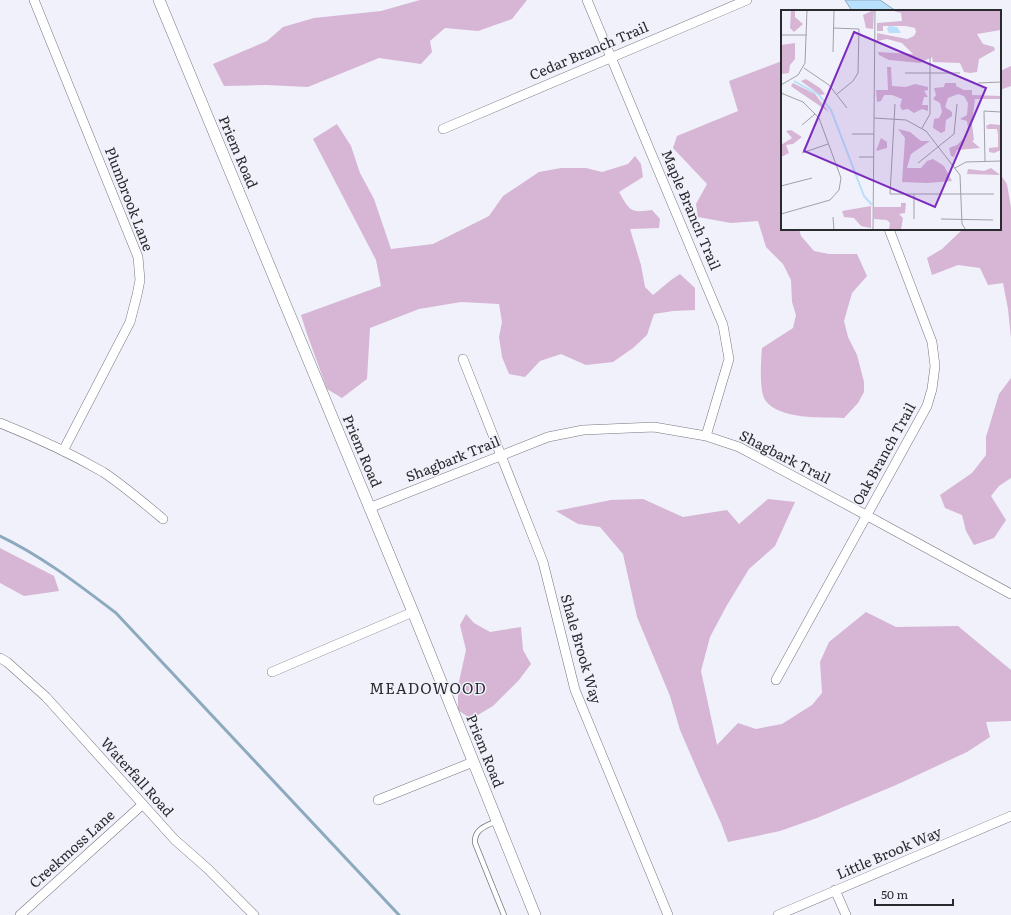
<svg xmlns="http://www.w3.org/2000/svg" width="1011" height="915" font-family="Literata,serif">
  <style>
    .green { fill: #d7b5d5 }
    .water { fill: #b8dffb; stroke: #8da9bd }
    .lines { fill: none; stroke-linecap: round; stroke-linejoin: round }
    .stream { stroke: #8da9bd; stroke-width: 3 }
    .service-casing { stroke: #76777f; stroke-width: 6 }
    .minor-casing { stroke: #76777f; stroke-width: 10 }
    .tertiary-casing { stroke: #76777f; stroke-width: 12 }
    .service { stroke: #fff; stroke-width: 4.5 }
    .minor { stroke: #fff; stroke-width: 9 }
    .tertiary { stroke: #fff; stroke-width: 11 }
    .labels { text-anchor: middle; stroke-width: 3; stroke-linejoin: round; paint-order: stroke }
    .street-label { font-size: 14px; fill: #292a2d; stroke: #f0f1fa }
    .neighbourhood-label { font-size: 15px; letter-spacing: 1px; fill: #292a2d; stroke: #f0f1fa }
    .inset-river { fill: none; stroke: #b8dffb; stroke-width: 2 }
    .inset-road { fill: none; stroke: #a0a1a8; stroke-width: 1 }
    .view { fill: #7b2cbf; fill-opacity: 0.15; stroke: #7b2cbf; stroke-width: 2 }
    .inset-edge { fill: none; stroke: #292a2d; stroke-width: 2 }
  </style>
  <rect width="100%" height="100%" fill="#f0f1fa"/>
  <path class="green" d="M420,0H527L512,19L478,31L445,28L430,41L432,52L421,64L379,58L308,87L266,85L224,86L213,64L267,41L283,27L314,18L381,11Z
    M782,61V229H799L801,236L814,251L829,254H857L867,276L852,293L844,321L848,337L857,355L864,382V392L858,403L844,418C822,417 779,420 765,400C759,390 761,360 762,348L793,328L796,315L792,302L791,280L783,264L766,247L758,221L731,223L698,217L696,204L707,184L673,148L677,136L738,111L729,81Z
    M1011,66V86L1000,90V71Z
    M337,124L351,146L360,173L374,199L391,249L433,244L489,216L503,196L539,172L561,168H586L602,172L628,164L635,156L641,164L643,177L619,192C630,211 630,213 652,210L660,219L659,228L630,229L641,265L645,287L653,295L671,280L680,274L695,288V310L673,311L654,314L647,335L633,348L613,362L586,365L561,354L540,361L525,377L509,374L502,357L499,337L502,322L499,304L461,302L419,309L370,328L367,379L342,398L327,389L307,334L301,315L381,286L376,260L313,139Z
    M1000,174L1007,184L1011,208V338L1008,309L1003,283L988,285L980,268L958,265L932,275L927,258L942,249L963,229H1000Z
    M1011,378V478L999,486L991,496L1006,520L994,538L974,545L966,531L962,515L945,508L940,495L972,473L986,455V437L999,394Z
    M643,499L683,517L727,510L739,524L768,499L795,502L775,546L749,569L727,605L710,637L701,671L717,745L738,723L756,729L782,724L812,705L822,693L820,662L829,642L866,612L896,627L958,626L1011,670V721L986,722L990,737L967,752L896,785L817,818L780,831L728,842L721,823L699,774L680,730L670,696L637,617L623,554L600,527L578,524L556,511L611,500Z
    M0,548L54,576L59,591L24,596L0,583Z
    M466,614L474,623L490,632L521,627L523,650L531,664L519,680L493,706L471,719L458,710V686L466,650L460,625Z"/>
  <path class="water" d="M845,0H880L896,11H852Z"/>
  <g class="lines">
    <path class="stream" d="M0,536C42,556 79,585 116,613L399,915"/>
    <defs>
      <path id="service" d="M497,821C486,826 474,829 475,843L504,915"/>
      <path id="minor" d="M34,0L138,257L140,280L137,295L130,322L63,451
        M587,0L723,325L729,359L706,436
        M443,129L747,0
        M463,359L543,562L575,690L668,915
        M0,423C35,437 70,453 103,472C124,486 144,503 163,519
        M369,508L548,437L583,430L654,427L706,436L739,447L866,515L1011,594
        M0,658L7,662L46,697L175,840L208,869L254,915
        M272,672L413,612
        M776,680L927,406L932,389L935,366L932,342L889,229
        M378,800L473,762
        M835,890L846,915
        M20,915L143,804
        M778,915L1011,816"/>
      <path id="tertiary" d="M159,0L413,612L535,915"/>
    </defs>
    <use href="#service" class="service-casing"/>
    <use href="#minor" class="minor-casing"/>
    <use href="#tertiary" class="tertiary-casing"/>
    <use href="#service" class="service"/>
    <use href="#minor" class="minor"/>
    <use href="#tertiary" class="tertiary"/>
  </g>
  <g class="labels">
    <g class="street-label">
      <text transform="translate(589 51) rotate(-23)" y="5">Cedar Branch Trail</text>
      <text transform="translate(238 152) rotate(67)" y="5">Priem Road</text>
      <text transform="translate(129 199) rotate(69)" y="5">Plumbrook Lane</text>
      <text transform="translate(691 210) rotate(67)" y="5">Maple Branch Trail</text>
      <text transform="translate(362 451) rotate(67)" y="5">Priem Road</text>
      <text transform="translate(884 454) rotate(-61)" y="5">Oak Branch Trail</text>
      <text transform="translate(785 457) rotate(27)" y="5">Shagbark Trail</text>
      <text transform="translate(453 459) rotate(-22)" y="5">Shagbark Trail</text>
      <text transform="translate(581 649) rotate(74)" y="5">Shale Brook Way</text>
      <text transform="translate(485 751) rotate(68)" y="5">Priem Road</text>
      <text transform="translate(137 777) rotate(48)" y="5">Waterfall Road</text>
      <text transform="translate(72 849) rotate(-42)" y="5">Creekmoss Lane</text>
      <text transform="translate(889 853) rotate(-23)" y="5">Little Brook Way</text>
    </g>
    <g class="neighbourhood-label">
      <text x="428" y="694">MEADOWOOD</text>
    </g>
  </g>
  <g transform="translate(781 10)">
    <rect width="220" height="220" fill="#f0f1fa"/>
    <path d="M10,0H14V7L22,14L13,22L9,18ZM93,0L92,19L85,18L82,5ZM109,0H220V20L196,24L202,34L213,37L214,40L198,49L196,62L189,63L183,62L179,53L152,52L151,47L139,53L108,50L98,45L97,42L132,44L121,33L106,29L96,31V23L126,29L133,26L135,22L134,18L125,16H102V21H96V13L121,11L120,3ZM14,33V49L9,55L8,63L0,64V35ZM106,57H110L111,76L125,77L134,74L147,77V80L143,81L147,87H143L141,95H147V101L141,99L133,103L127,99L121,100L119,96L121,89L111,85H103L100,91L96,92L95,80H107ZM25,69L39,78L44,84L39,85L20,71ZM12,73L34,84L48,102L14,79L10,76ZM164,73H175V76L183,80H191V85L220,86V89H194L191,114L193,130L191,131L199,138L176,140L173,147L170,146L168,138L176,135L185,126L187,118L186,111L179,109L186,105L187,93L183,86L177,84L167,88L164,97L171,102V106L165,110L164,121L160,123L152,118L153,109L158,108L161,102L159,93L152,89L155,85L153,78L163,77ZM209,114L220,115V140L213,143L208,142V138L217,137V125L216,119H206L205,116ZM117,119L129,122L140,131H149L130,144L126,158H140L146,151L152,149L163,156L171,171L146,173L121,172L124,128ZM10,120L21,127L12,134L5,135L8,143L0,147V135L11,128L5,121ZM100,128L106,132V138L95,141ZM210,158L219,165L186,164L187,159L203,161ZM120,193H125L124,203L118,204L122,208L120,220H108L109,213L106,210L93,209V197H120ZM90,196V218L80,216L73,208L63,207L61,201Z" fill="#d7b5d5"/>
    <path d="M108,16L116,17L120,23H108L106,19Z" fill="#b8dffb"/>
    <path class="inset-river" d="M13,71L38,85L50,100L83,186L91,195"/>
    <path class="inset-road" d="M52,18L78,19L77,63L72,71L56,84M0,25H26M52,42L53,0M23,58L48,75L66,98M124,63H179M197,73L220,72M0,75L17,65L24,53L26,0M0,83L22,92L38,108L60,168L58,180L49,190L0,204M114,94L109,184H213M93,108L125,110L145,121L179,165L181,214L185,220M21,115L34,104M141,118L149,104V47M71,124H93M21,143L47,134M78,147H93M204,151L203,101L220,102M137,153L173,124L176,94M174,158L185,152L220,151M0,176L31,168M52,207L53,220M133,209V184M160,209L212,210M92,220L94,0"/>
    <path class="view" d="M73,22L205,78L154,197L23,141Z"/>
    <rect width="220" height="220" class="inset-edge"/>
  </g>
  <path d="M875 899v6h78v-6" fill="none" stroke="#292a2d" stroke-width="2"/>
  <text x="881" y="899" font-size="12" fill="#292a2d" stroke="#f0f1fa" stroke-width="3" paint-order="stroke">50 m</text>
</svg>
